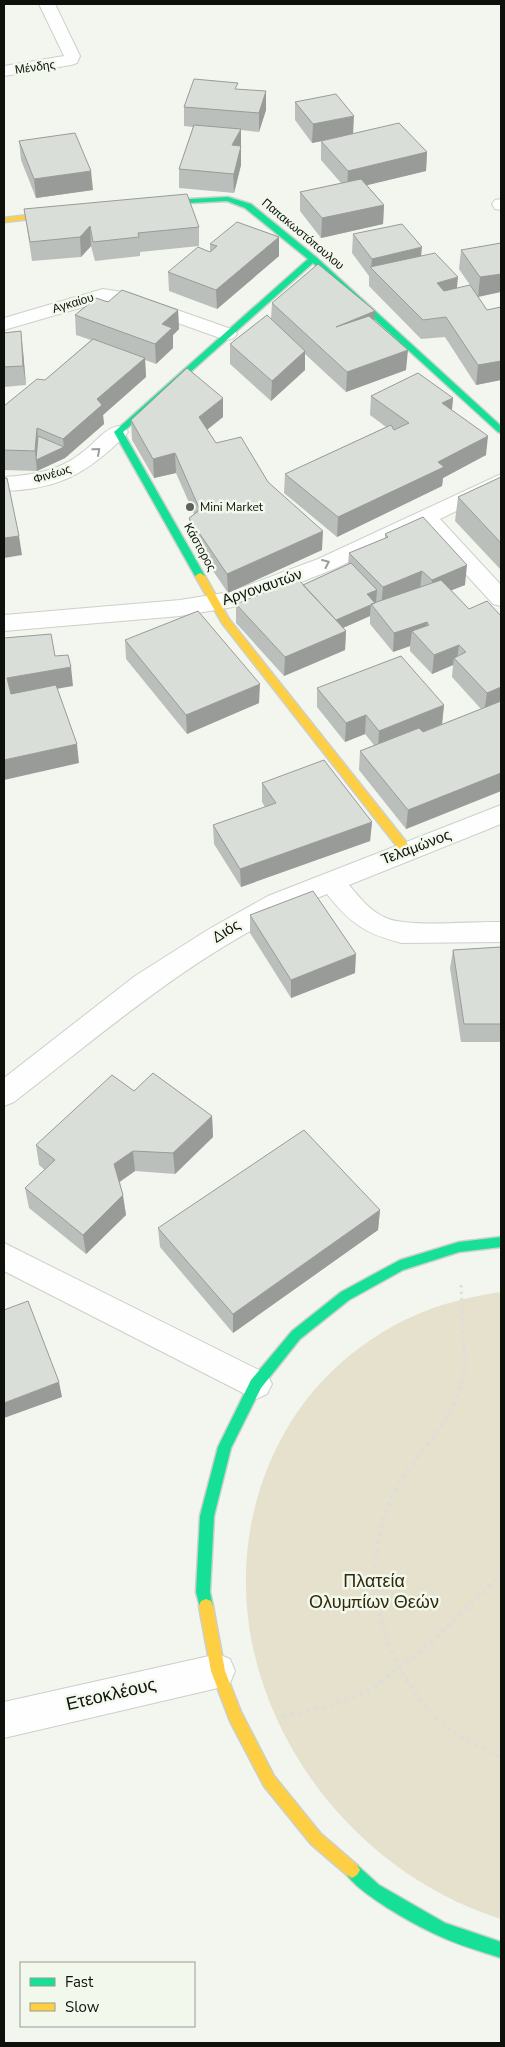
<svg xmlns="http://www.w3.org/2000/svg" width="505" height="2047" viewBox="0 0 505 2047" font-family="'Nunito Sans',sans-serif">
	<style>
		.green { fill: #e5e1cd }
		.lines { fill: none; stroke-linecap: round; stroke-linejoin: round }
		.street-casing { stroke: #ccd0ca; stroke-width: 2 }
		.fast-casing { stroke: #ccd0ca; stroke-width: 3 }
		.slow-casing { stroke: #ccd0ca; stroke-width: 3 }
		.path-far1 { stroke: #dddedb; stroke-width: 3; stroke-dasharray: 2.5 4; stroke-linecap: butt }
		.path { stroke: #dddedb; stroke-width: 4; stroke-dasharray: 3 5; stroke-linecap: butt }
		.street { fill: #fdfefd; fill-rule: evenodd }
		.fast { fill: #16e098; fill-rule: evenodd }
		.slow { fill: #ffcf43; fill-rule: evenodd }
		.wall { fill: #bbbfbb }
		.shaded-wall { fill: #999b98 }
		.building { fill: #daded9; stroke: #999b98 }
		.oneway { stroke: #9d9f9d }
		.poi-dot { fill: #5e605b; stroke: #f2f9ec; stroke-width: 2 }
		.labels { text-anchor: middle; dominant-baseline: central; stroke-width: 5; stroke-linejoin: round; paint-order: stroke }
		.far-street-label { font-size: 12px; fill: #0e100c; stroke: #f2f9ec }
		.far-poi-label { font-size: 12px; fill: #0e100c; stroke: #f2f9ec; text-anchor: start }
		.street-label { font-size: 15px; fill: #0e100c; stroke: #f2f9ec }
		.near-park-label { font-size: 18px; fill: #32290b; stroke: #f2f9ec }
		.near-street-label { font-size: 18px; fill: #0e100c; stroke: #f2f9ec }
	</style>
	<rect width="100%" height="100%" fill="#f2f6ef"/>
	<path class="green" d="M500 1292H501V1919C307 1858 182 1630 280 1441 311 1381 365 1334 428 1310 451 1301 476 1296 500 1292Z"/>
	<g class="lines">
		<g class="street-casing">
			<path id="street" d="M39 4H55L80 56 77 63 71 65 4 76V66L64 56Z
				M501 199V210L495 209 492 204 495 200Z
				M103 289 129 293 234 330 237 334 234 338 227 340 220 338 119 302 104 301 4 330V318Z
				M118 426 125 428 128 432 125 436C86 474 59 489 4 491V477C34 475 60 471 84 451 95 443 104 429 118 426Z
				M501 474V489L440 519 501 585V606L493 604 423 527 334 569 276 592 233 607 180 616 4 631V615L180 600 230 592 318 559Z
				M501 805V824L349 885C360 898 370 911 386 918 408 928 474 921 501 922V942L402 943C365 934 350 923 327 894 209 941 113 1025 14 1102L4 1106V1078L135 976 209 929 268 896Z
				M4 1243 267 1374 272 1384 267 1394 256 1399 245 1394 4 1271Z
				M218 1654 230 1659 235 1671 230 1683 218 1688 4 1738V1702Z"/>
		</g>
		<g class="fast-casing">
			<path id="fast" d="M228 197 251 204 316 257 501 426V433L498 432 313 263 123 432 205 576 200 579 195 576 114 432 308 259 245 208 227 201 152 205 148 203 152 201Z
				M501 1237V1247L459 1252 403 1270 349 1300 300 1339 261 1388 231 1448 214 1516 210 1592 213 1606 211 1611 206 1613 201 1611 196 1592 200 1516 218 1447 251 1380 292 1331 341 1292 400 1260 459 1242Z
				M352 1862 357 1865 379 1885 445 1923 501 1942V1958C480 1951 455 1944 435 1934 414 1924 353 1891 344 1870L347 1865Z"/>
		</g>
		<g class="slow-casing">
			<path id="slow" d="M62 211H65V215L4 222V218Z
				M200 573 205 576 229 619 411 848 412 851 411 854H403L222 623 195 576Z
				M206 1599 211 1601 213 1606 225 1671 241 1712 274 1776 321 1834 357 1865 360 1870 357 1875 352 1878 347 1875 311 1844 264 1786 230 1721 211 1671 199 1606 201 1601Z"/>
		</g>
		<path class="path-far1" d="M461 1285 464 1350"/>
		<path class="path" d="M464 1348C470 1389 442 1427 418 1457 412 1466 403 1474 398 1484 354 1565 377 1666 445 1725 461 1739 482 1748 501 1757
			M283 1716 325 1707 368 1691 427 1646 501 1575"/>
		<use href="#street" class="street"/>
		<use href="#fast" class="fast"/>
		<use href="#slow" class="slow"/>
	</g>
	<path class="wall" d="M266 91V110L259 132 241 130V165L234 193 179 188V169L193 127 184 126V107Z
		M295 102 353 134 427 152 426 171 367 185 384 205 383 224 321 238 300 211V192L341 183 321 160V141L312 143 295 120Z
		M19 141 93 190 36 198 21 160Z
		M24 209 199 227V246L140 252V256L95 261 91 246 81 257 32 261 27 228Z
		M353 234 421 256 457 288H472L459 269 461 250 501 243 478 297 487 310 501 307V380L476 385 445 337 421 339 369 286V276L352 253Z
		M210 244 279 256 217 309 169 291 168 272 210 252Z
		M108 302 178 310 179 329 173 335V348L156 364 145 360 146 377 103 415 104 424 65 458 37 471 4 470V406L45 380 91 340 76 335 75 315Z
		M272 303 374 320 406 370 346 392 305 354V370L271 401 230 364V344L271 319Z
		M4 333 23 351 26 385 4 387Z
		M371 396 453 398 452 410 486 455 443 478 442 486 337 537 284 493 285 474 386 427 370 415Z
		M223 417 207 430 216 443 268 482 322 550 228 593 190 537 189 518 194 514 176 473 154 478 132 440 131 420Z
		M501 477V570L455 521 458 497Z
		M385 534 465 585 451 590 469 609 487 601 501 791 406 829 359 770 360 751 374 745 365 734 345 742 317 707V688L444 705 442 724 481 709 452 677 453 665 432 674 410 651V646L393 652 370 624V616L343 628 346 631 345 650 284 676 236 623V604L303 585 348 564 349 553 385 538Z
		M125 640 259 703 187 734 126 659Z
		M262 783 372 822 370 841 241 887 214 844 213 825 265 807 262 802Z
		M250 915 355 973 291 998 250 933Z
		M501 947V1042H461L450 968 453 950Z
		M212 1116 213 1137 175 1174 135 1171 120 1182 126 1215 86 1254 29 1208 25 1188 45 1170 39 1165 36 1145Z
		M380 1210 378 1230 233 1333 160 1247 158 1228Z"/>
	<path class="shaded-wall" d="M266 91V110L259 132V113Z
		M354 116 353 135 312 143 313 124Z
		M241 129V165L234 193 232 145Z
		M427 152 426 171 347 190 348 171Z
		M91 171 93 190 36 198 34 179Z
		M384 205 383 224 321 238 322 218Z
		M90 226 91 246 81 257 80 237Z
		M279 237V256L217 309 216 290Z
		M422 247 420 267 371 268 372 259Z
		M501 274V292L478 297 480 277Z
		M458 277 456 297 435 303 437 283Z
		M178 310 179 329 173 335V348L156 364 155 344 162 324Z
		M375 311 374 331 336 327Z
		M21 331 23 351 26 385 23 366Z
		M408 350 406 370 346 392 347 372Z
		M305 351V370L271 401 272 381Z
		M145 358 146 377 103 415 104 424 65 458 63 439 97 399Z
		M501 361V380L476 385 478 365Z
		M223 398V417L199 436V417Z
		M453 398 451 418 442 403Z
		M37 428 39 447H64L65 458 37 471 35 451Z
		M488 436 486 455 443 478 442 486 337 537 338 517 438 462Z
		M175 453 176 473 154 478 153 459Z
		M323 531 322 550 228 593 227 574Z
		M19 536 22 555 4 558V538Z
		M467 565 465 585 430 599 432 580Z
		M422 571 420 590 381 607 383 587Z
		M377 590 376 602 366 606 367 594Z
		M371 605 370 616 329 634 330 622Z
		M427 622 425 641 412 631 410 646 393 652 394 633Z
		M346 631 345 650 284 676 285 657Z
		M459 645 457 660 454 658 453 665 432 674 434 655Z
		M71 667 73 686 10 697 7 678Z
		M260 684 259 703 187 734 186 715Z
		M501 687V705L484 712 487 693Z
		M444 705 442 724 378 750 379 731Z
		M366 715 365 734 345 742 346 723Z
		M77 744 79 763 4 780V760Z
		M501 773V791L406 829 408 810Z
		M372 822 370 841 241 887 240 869Z
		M356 954 355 973 291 998V980Z
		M212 1116 213 1137 175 1174 173 1153Z
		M133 1151 135 1171 116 1184 114 1164Z
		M123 1195 126 1215 86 1254 83 1235Z
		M380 1210 378 1230 233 1333V1314Z
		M59 1382 62 1397 4 1418V1403Z"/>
	<path class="building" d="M194 79 238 83 235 89 266 91 259 113 184 107Z
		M336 94 354 116 313 124 295 102Z
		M399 123 427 152 348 171 321 141Z
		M194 125 241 129 232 145 241 146 234 174 179 169Z
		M75 133 91 171 34 179 19 141Z
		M361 179 384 205 322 218 300 192Z
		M187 194 199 227 138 233 139 237 93 242 90 226 80 237 30 242 24 209Z
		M237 222 279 237 216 290 168 272 198 247 210 252 217 246 210 244Z
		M402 224 422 247 372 259 353 234Z
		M501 243V274L480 277 461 250Z
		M435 253 458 277 437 283 444 291 470 285 487 310 501 307V361L478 365 446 317 423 320 370 267Z
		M318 264 375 311 336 327 369 316 408 350 347 372 272 303Z
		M122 290 178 310 162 324 172 328 155 344 75 315 96 298 108 302Z
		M267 315 305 351 272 381 230 344Z
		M21 331 23 366 4 367V333Z
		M93 339 145 358 97 399 102 405 63 439 37 428 35 451 4 450V406L37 379 45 380Z
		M187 368 223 398 199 417 216 443 241 437 268 482 323 531 227 574 189 518 200 510 175 453 153 459 131 420Z
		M418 373 453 398 442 403 488 436 438 462 444 467 338 517 285 474 391 425 394 430 409 423 371 396Z
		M38 436 64 447 36 460Z
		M501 477V543L458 497Z
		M4 478H7L19 536 4 538Z
		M423 517 467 565 432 580 422 571 383 587 349 553 388 537 385 534Z
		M351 563 377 590 367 594 375 603 336 620 303 585Z
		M298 579 346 631 285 657 236 604Z
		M441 580 469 609 487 601 501 616V687L487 693 454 658 466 652 459 645 434 655 412 631 429 625 427 622 394 633 371 604Z
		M198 611 260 684 186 715 125 640Z
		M51 634 55 656 68 655 71 667 7 678 11 694 56 685 77 744 4 760V638Z
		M401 656 444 705 379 731 366 715 346 723 317 688Z
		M501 701V773L408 810 360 751 419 728 423 732Z
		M324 760 372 822 240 869 213 825 276 803 262 783Z
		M313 891 356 954 291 980 250 915Z
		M501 947V1024H464L453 950Z
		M153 1073 212 1116 173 1153 133 1151 114 1164 123 1195 83 1235 25 1188 55 1160 36 1145 112 1075 134 1091Z
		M304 1130 380 1210 233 1314 158 1228Z
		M28 1301 59 1382 4 1403V1310Z"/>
	<defs><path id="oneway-chevron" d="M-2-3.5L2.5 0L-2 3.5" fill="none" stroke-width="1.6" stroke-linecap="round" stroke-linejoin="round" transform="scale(1.25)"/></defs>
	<g class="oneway">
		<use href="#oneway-chevron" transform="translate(97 451) rotate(-41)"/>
		<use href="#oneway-chevron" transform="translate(326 563) rotate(-24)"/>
	</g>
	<circle class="poi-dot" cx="190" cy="507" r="5"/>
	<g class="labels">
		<g class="far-street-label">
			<text transform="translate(35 67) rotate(-8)">Μένδης</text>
			<text transform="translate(303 234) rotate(40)">Παπακωστόπουλου</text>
			<text transform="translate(73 303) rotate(-17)">Αγκαίου</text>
			<text transform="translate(52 474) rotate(-17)">Φινέως</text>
			<text transform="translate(200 547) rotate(61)">Κάστορος</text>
		</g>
		<g class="far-poi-label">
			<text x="200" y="507">Mini Market</text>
		</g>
		<g class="street-label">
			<text transform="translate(262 587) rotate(-19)">Αργοναυτών</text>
			<text transform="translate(416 847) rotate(-21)">Τελαμώνος</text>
			<text transform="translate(226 931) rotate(-32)">Διός</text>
		</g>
		<g class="near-park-label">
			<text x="374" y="1581">Πλατεία<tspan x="374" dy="21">Ολυμπίων Θεών</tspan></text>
		</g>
		<g class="near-street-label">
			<text transform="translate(111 1694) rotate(-13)">Ετεοκλέους</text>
		</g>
	</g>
	<rect width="505" height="2047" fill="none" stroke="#0e100c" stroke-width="10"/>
	<rect x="20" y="1962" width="175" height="65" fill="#f2f9ec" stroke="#979c92"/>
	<rect x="30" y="1978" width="25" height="8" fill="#16e098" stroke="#979c92"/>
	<text x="65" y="1987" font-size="15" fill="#0e100c">Fast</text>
	<rect x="30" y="2003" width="25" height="8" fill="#ffcf43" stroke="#979c92"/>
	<text x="65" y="2012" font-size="15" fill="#0e100c">Slow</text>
</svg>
